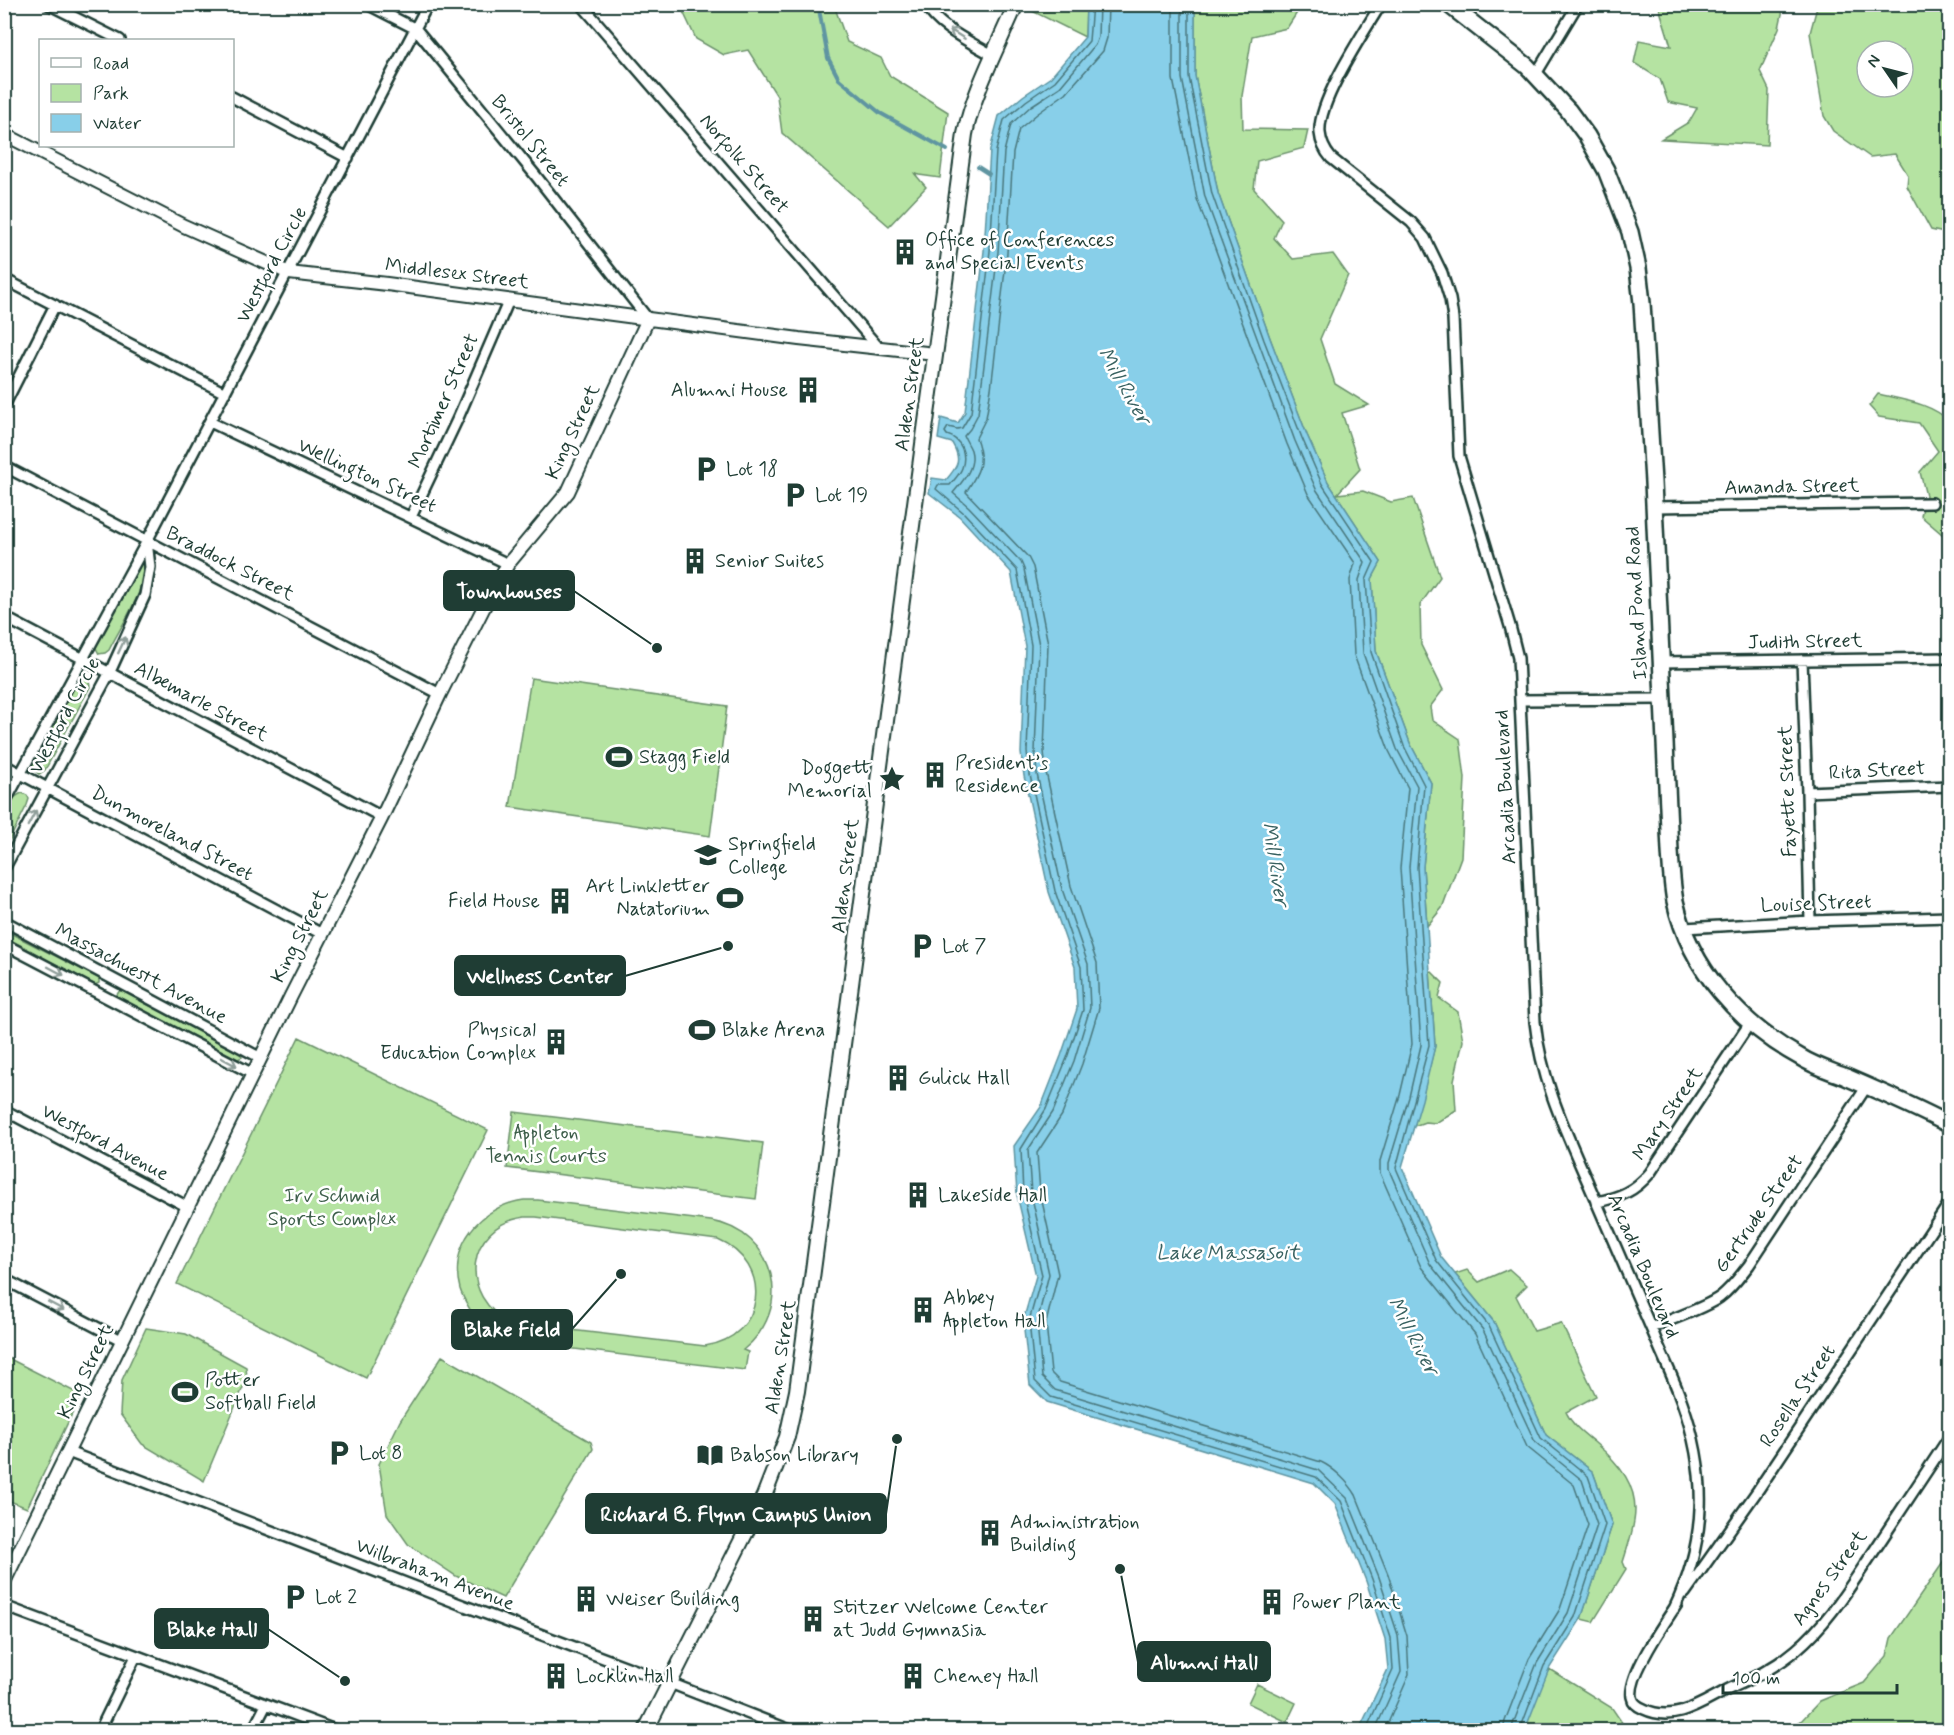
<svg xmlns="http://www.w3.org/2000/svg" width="1954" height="1735" viewBox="0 0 1954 1735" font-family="Mynerve,sans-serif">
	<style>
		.green { fill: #b5e3a2; stroke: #6a906b; stroke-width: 1.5; fill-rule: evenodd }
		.water { fill: #88cfe9; stroke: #5e95a1; stroke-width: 1.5 }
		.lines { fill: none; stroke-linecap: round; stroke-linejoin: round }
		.shore { stroke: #49777c; stroke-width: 1.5 }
		.stream { stroke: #5e95a1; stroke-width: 4 }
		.minor-casing { stroke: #1f3d34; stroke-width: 14 }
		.tertiary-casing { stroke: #1f3d34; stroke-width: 16 }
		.secondary-casing { stroke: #1f3d34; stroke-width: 18 }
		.primary-casing { stroke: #1f3d34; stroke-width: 20 }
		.minor { stroke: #fff; stroke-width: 9 }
		.tertiary { stroke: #fff; stroke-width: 12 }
		.secondary { stroke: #fff; stroke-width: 14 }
		.primary { stroke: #fff; stroke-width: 15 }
		.oneway { stroke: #8f9e9a }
		.labels { text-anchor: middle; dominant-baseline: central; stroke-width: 5; stroke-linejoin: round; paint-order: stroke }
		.street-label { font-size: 20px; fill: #1f3d34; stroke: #fff }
		.poi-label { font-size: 20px; fill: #1f3d34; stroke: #fff; text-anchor: start }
		.park-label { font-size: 20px; fill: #3d5e4a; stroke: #fff }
		.water-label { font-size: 21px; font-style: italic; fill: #396261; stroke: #fff }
		.leader { fill: none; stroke: #1f3d34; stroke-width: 2 }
		.callout-dot { fill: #1f3d34; stroke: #fff; stroke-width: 2 }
		.callout { fill: #1f3d34; stroke: #1f3d34; stroke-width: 2 }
		.callout-label { font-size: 21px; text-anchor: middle; font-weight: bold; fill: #fff }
	</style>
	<rect width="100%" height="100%" fill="#fff"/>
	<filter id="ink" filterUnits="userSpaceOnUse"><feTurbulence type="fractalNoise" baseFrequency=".0167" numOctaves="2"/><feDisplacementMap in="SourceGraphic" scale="12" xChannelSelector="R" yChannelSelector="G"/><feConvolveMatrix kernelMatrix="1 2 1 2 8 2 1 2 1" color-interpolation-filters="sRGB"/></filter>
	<g filter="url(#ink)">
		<path class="green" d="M1268 4 1275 8 1277 5H1302L1287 28 1252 36 1242 96 1243 129 1308 130 1304 148 1257 161 1254 189 1282 220 1274 238 1293 259 1333 254 1348 275 1320 339 1335 384 1369 405 1342 413 1360 469 1337 494 1363 491 1391 502 1413 498 1440 577 1420 605 1421 645 1443 690 1430 707 1432 720 1460 739 1465 778 1461 857 1442 908 1427 926 1423 867 1431 783 1410 743 1376 651 1372 579 1381 562 1328 482 1307 435 1270 338 1218 193 1195 76V5Z
			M680 5H834L847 42 881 58 890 76 948 112 940 178 919 175 914 173 926 187 889 226 782 133 777 96 748 50 724 55 696 39Z
			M1032 5H1086L1085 37 1030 10Z
			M1662 5H1784L1779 28 1760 71 1769 90 1767 145 1661 139 1689 122 1697 108 1668 102 1660 79 1634 63 1639 40 1671 46 1659 7Z
			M1816 5H1949V234L1931 230 1907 186 1908 175 1895 154 1870 157 1833 131 1824 116 1810 33 1817 7ZM1867 51H1903V87H1867Z
			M1878 394C1903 400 1931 403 1949 421V540L1921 516 1926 496 1920 472 1938 451 1919 423 1879 417 1869 406Z
			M143 556 146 558C148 587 122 624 109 650L105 653 99 654 94 644Z
			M81 677 85 678 89 681 90 687 45 770 39 774 31 768 33 762 76 680Z
			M531 678 727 706 710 836 510 807Z
			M22 793 27 795 29 799 27 805 5 849C4 830 1 801 22 793Z
			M4 930 99 978V983L95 985 5 937Z
			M1430 970 1443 983 1439 998 1458 1012 1463 1041 1454 1080 1456 1110 1436 1123 1425 1122 1414 1126 1435 1046Z
			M120 990 241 1054 242 1057 238 1059 116 996Z
			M299 1037 488 1130 366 1378 177 1284Z
			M514 1112 763 1143 756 1199 507 1168Z
			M524 1200H538L711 1221C776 1232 795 1309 743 1350L748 1352 745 1370 468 1336 471 1318H475C470 1309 463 1299 460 1289 448 1244 481 1206 524 1200ZM525 1217H536L718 1240C774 1264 766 1337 705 1346L512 1323C457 1298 465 1225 525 1217Z
			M1509 1269 1527 1285 1516 1296 1534 1331 1561 1323 1596 1396 1566 1412C1572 1425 1583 1433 1594 1442 1619 1463 1640 1487 1634 1521 1632 1535 1627 1549 1623 1562L1626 1569 1593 1622 1581 1619 1612 1525 1593 1472 1546 1435 1494 1322 1455 1274 1467 1270 1479 1282Z
			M146 1328 186 1334 246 1367 247 1378 204 1481 142 1444 120 1414 122 1380Z
			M4 1356 81 1395 27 1508 5 1499Z
			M442 1356 591 1442 593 1449 503 1598 456 1576 408 1544 387 1514 379 1464 400 1421Z
			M1949 1554 1950 1719 1941 1724 1942 1730H1789V1727L1801 1721 1820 1701 1864 1683 1887 1656 1891 1638Z
			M1549 1669 1612 1708 1627 1730H1519Z
			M1257 1684 1296 1703 1287 1722 1248 1703Z"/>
		<path class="water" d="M1086 5H1195V76L1218 193 1270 338 1307 435 1328 482 1381 562 1372 579 1376 651 1410 743 1431 783 1423 867 1435 1046 1422 1100 1402 1167 1441 1257 1494 1322 1546 1435 1593 1472 1612 1525 1581 1619 1549 1669 1525 1730H1359L1388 1669 1385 1639 1366 1581 1335 1504 1314 1483 1047 1402 1030 1385 1023 1321 1036 1276 1017 1195 1014 1146 1041 1107 1061 1056 1077 1009 1075 967 1049 892 1024 776 1021 753 1025 646 1011 572 960 517 929 493 932 478 946 480C958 466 962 460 952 443L938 439 941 418 958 423 965 412 984 251 990 150 999 116 1023 96 1051 77 1085 37Z"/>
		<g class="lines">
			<path class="shore" d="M1092 4 1089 41 1055 81 1026 101 1004 120 996 151 990 251 971 413 962 428 957 429 948 427 945 432 947 435C961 439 967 454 962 468 960 474 954 480 950 485H938L936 489 964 513 1017 570 1031 645 1027 752 1030 775 1055 891 1081 967 1083 1010 1067 1058 1046 1109 1021 1149 1023 1194 1042 1275 1029 1321 1035 1381 1051 1397 1316 1477 1341 1501 1372 1579 1391 1638 1393 1670 1366 1730
				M1099 4 1098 37 1095 45 1060 87 1031 106 1011 124 1004 152 998 252 978 414 970 429 964 436C966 441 969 445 971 450 976 467 963 481 953 493L969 507 1021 562 1024 569 1039 645 1035 752 1037 774 1062 889 1088 964 1090 1008 1074 1061 1053 1112 1028 1150 1031 1193 1049 1274 1037 1322 1042 1377 1055 1390 1318 1470 1347 1498 1379 1577 1398 1635 1401 1672 1375 1730
				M1108 4 1107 38 1103 51 1066 93 1037 114 1019 129 1013 153 1007 253 991 389 986 418 976 438C985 462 979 472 966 492L1028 557 1033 567 1048 644 1044 751 1046 772 1071 886 1097 963 1099 1008 1082 1064 1062 1115 1037 1153 1040 1192 1058 1274 1046 1323 1051 1373 1060 1382 1321 1462C1334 1468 1349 1483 1356 1495L1388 1574 1407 1636 1409 1675 1385 1730
				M1173 4V79L1197 199 1287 444 1308 494 1355 563 1350 580 1354 655 1389 751 1408 788 1400 868 1412 1044 1400 1095 1380 1161V1173L1421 1267 1475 1334 1527 1447 1574 1485 1588 1525 1560 1609 1529 1659 1505 1721 1503 1730
				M1182 4V78L1205 197 1295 441 1316 489 1365 562 1359 580 1363 653 1397 749 1417 786 1409 867 1421 1045 1409 1097 1389 1163V1170L1430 1264 1483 1330 1535 1442 1582 1480 1597 1525 1568 1613 1537 1663 1513 1724 1512 1730
				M1189 4V77L1212 194 1264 340 1302 438 1322 484 1374 562 1366 580 1371 652 1404 746 1424 785 1417 867 1429 1045 1396 1168 1436 1260 1489 1326 1541 1438 1588 1476 1605 1525 1575 1617 1544 1666 1520 1730"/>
			<path class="stream" d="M818 4 828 58 839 79 880 113 947 150
				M978 167 989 174"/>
			<g class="minor-casing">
				<path id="minor" d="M48 4 120 40
					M367 4 416 29 536 176 648 319
					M581 4 879 348
					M925 4C939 29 971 42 994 56
					M1381 4C1364 32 1317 102 1320 133 1321 143 1325 151 1331 158L1411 222 1425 238 1442 273 1450 299 1453 318 1459 456 1510 626 1518 658 1535 1022C1541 1080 1566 1132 1589 1185 1611 1235 1632 1285 1654 1335 1663 1357 1674 1379 1682 1402 1708 1474 1707 1540 1674 1609
					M1536 74 1578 4
					M232 97 348 158
					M4 279 225 393
					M4 406 55 305
					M210 422 508 564
					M4 466 440 694
					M1654 507 1932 503
					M411 517 458 418 509 300
					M4 617 382 817
					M1802 660 1807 792 1810 921
					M1660 662 1950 658
					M1521 700 1662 699
					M4 765 322 934
					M1807 792 1950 786
					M4 804 147 541 428 4
					M4 869 109 674 145 595 150 567 147 541
					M4 921 261 1058
					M1684 928 1810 921 1950 917
					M4 944 253 1074
					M4 1110 188 1207
					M1596 1202C1619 1198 1635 1191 1650 1173L1750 1023
					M4 1279 123 1341
					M1651 1328C1671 1319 1703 1309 1720 1297 1732 1288 1740 1276 1749 1265L1867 1086
					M68 1452 457 1603 670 1683 790 1730
					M1685 1593 1758 1490 1950 1202
					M1677 1604C1665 1622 1628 1675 1632 1697 1633 1703 1639 1707 1644 1709 1675 1724 1703 1702 1729 1689 1753 1678 1775 1668 1796 1650 1828 1623 1849 1588 1872 1554 1898 1515 1924 1475 1950 1436
					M4 1606 335 1730
					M100 1730 136 1656
					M253 1730 266 1705"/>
			</g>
			<g class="tertiary-casing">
				<path id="tertiary" d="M4 134 184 226 289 273 387 284 799 339 935 354
					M4 1582 291 996 382 817 440 694 491 593 508 564 568 492 648 319"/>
			</g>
			<g class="secondary-casing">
				<path id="secondary" d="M646 1730 764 1496 787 1437 797 1391 906 570 965 134C973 93 999 44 1016 4"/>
			</g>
			<g class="primary-casing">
				<path id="primary" d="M1448 4 1527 66 1568 110 1587 136 1606 170 1630 232 1638 268 1642 303 1653 482 1670 851C1671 868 1672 885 1675 901 1690 969 1740 1024 1800 1057 1814 1066 1831 1071 1846 1077 1881 1092 1916 1107 1950 1125"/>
			</g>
			<use href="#minor" class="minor"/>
			<use href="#tertiary" class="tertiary"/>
			<use href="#secondary" class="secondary"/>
			<use href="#primary" class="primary"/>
		</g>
		<defs><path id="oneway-shaft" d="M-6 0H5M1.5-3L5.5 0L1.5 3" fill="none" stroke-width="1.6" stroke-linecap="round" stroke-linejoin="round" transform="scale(1.5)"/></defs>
		<g class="oneway">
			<use href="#oneway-shaft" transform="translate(957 34) rotate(-148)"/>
			<use href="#oneway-shaft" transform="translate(122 645) rotate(-65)"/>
			<use href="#oneway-shaft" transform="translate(32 818) rotate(-62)"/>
			<use href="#oneway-shaft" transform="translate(56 971) rotate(28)"/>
			<use href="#oneway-shaft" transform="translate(229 1062) rotate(28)"/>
			<use href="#oneway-shaft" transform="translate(56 1306) rotate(28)"/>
		</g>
	</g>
	<defs>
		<g id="building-bare" transform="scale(2.07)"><path d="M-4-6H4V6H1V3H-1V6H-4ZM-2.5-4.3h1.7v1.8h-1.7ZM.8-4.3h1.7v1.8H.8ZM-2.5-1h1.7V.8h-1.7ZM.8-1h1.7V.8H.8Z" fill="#1f3d34" stroke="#fff" stroke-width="2.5" paint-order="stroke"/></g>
		<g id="parking-bare" transform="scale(2.07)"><path d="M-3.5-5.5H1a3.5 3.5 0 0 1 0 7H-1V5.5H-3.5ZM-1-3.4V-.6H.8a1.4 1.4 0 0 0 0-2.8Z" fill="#1f3d34" stroke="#fff" stroke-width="2.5" paint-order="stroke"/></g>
		<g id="stadium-bare" transform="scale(2.07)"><path d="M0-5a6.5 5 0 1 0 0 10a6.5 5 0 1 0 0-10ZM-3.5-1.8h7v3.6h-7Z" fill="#1f3d34" stroke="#fff" stroke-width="2.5" paint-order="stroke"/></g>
		<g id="sight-bare" transform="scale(2.07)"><path d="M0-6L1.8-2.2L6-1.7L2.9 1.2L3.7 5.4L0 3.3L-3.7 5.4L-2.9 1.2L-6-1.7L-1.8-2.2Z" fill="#1f3d34" stroke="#fff" stroke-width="2.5" paint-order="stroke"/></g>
		<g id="university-bare" transform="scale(2.07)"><path d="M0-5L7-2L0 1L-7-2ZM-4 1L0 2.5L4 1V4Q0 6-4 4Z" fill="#1f3d34" stroke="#fff" stroke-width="2.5" paint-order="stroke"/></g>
		<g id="library-bare" transform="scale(2.07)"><path d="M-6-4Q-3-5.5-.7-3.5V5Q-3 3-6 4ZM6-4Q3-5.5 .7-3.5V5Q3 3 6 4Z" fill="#1f3d34" stroke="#fff" stroke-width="2.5" paint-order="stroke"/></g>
	</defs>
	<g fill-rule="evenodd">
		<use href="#building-bare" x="905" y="252"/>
		<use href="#building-bare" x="808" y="390"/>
		<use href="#parking-bare" x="706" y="469"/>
		<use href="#parking-bare" x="795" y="495"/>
		<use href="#building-bare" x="695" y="561"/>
		<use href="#stadium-bare" x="619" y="757"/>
		<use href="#building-bare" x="935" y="775"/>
		<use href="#sight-bare" x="892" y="779"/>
		<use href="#university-bare" x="708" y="855"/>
		<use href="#stadium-bare" x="730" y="898"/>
		<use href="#building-bare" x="560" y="901"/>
		<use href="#parking-bare" x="922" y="946"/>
		<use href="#stadium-bare" x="702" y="1030"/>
		<use href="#building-bare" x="556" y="1042"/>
		<use href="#building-bare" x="898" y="1078"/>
		<use href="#building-bare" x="918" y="1195"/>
		<use href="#building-bare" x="923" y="1310"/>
		<use href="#stadium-bare" x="185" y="1392"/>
		<use href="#parking-bare" x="339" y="1453"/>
		<use href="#library-bare" x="710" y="1455"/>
		<use href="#building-bare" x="990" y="1533"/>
		<use href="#parking-bare" x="295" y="1597"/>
		<use href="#building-bare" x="586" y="1599"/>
		<use href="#building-bare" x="1272" y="1602"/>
		<use href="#building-bare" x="813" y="1619"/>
		<use href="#building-bare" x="556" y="1676"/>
		<use href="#building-bare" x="913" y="1676"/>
	</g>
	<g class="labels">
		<g class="street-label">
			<text transform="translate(530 141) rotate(51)">Bristol Street</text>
			<text transform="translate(744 164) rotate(49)">Norfolk Street</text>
			<text transform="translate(272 265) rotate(-62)">Westford Circle</text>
			<text transform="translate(457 274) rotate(7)">Middlesex Street</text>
			<text transform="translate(910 394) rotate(-82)">Alden Street</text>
			<text transform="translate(444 401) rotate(-66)">Mortimer Street</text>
			<text transform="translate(573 432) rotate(-65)">King Street</text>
			<text transform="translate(367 476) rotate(25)">Wellington Street</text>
			<text transform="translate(1792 487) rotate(-1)">Amanda Street</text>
			<text transform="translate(230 564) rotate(27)">Braddock Street</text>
			<text transform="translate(1637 603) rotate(-93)">Island Pond Road</text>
			<text transform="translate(1805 642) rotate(-1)">Judith Street</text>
			<text transform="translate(201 702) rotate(28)">Albemarle Street</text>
			<text transform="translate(65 716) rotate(-62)">Westford Circle</text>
			<text transform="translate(1877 771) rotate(-3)">Rita Street</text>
			<text transform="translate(1506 787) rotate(-93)">Arcadia Boulevard</text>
			<text transform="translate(1788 791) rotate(-92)">Fayette Street</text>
			<text transform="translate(172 834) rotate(28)">Dunmoreland Street</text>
			<text transform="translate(846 876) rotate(-83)">Alden Street</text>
			<text transform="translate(1816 904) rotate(-2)">Louise Street</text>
			<text transform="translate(300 936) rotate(-63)">King Street</text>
			<text transform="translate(141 974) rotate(28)">Massachuestt Avenue</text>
			<text transform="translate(1668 1114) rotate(-56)">Mary Street</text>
			<text transform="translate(105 1143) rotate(28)">Westford Avenue</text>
			<text transform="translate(1759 1214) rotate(-55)">Gertrude Street</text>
			<text transform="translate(1643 1266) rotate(67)">Arcadia Boulevard</text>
			<text transform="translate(781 1357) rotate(-81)">Alden Street</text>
			<text transform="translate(86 1372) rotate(-64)">King Street</text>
			<text transform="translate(1798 1396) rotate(-56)">Rosella Street</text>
			<text transform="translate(435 1575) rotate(21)">Wilbraham Avenue</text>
			<text transform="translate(1830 1578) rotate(-54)">Agnes Street</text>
		</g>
		<g class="poi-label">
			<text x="925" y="240">Office of Conferences<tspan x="925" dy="23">and Special Events</tspan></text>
			<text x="788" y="390" text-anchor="end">Alumni House</text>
			<text x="726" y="469">Lot 18</text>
			<text x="815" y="495">Lot 19</text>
			<text x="715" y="561">Senior Suites</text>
			<text x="639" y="757">Stagg Field</text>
			<text x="955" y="763">President’s<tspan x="955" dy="23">Residence</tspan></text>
			<text x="872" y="768" text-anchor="end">Doggett<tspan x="872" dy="23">Memorial</tspan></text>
			<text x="728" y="844">Springfield<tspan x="728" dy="23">College</tspan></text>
			<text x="710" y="886" text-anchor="end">Art Linkletter<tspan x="710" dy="23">Natatorium</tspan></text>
			<text x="540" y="901" text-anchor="end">Field House</text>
			<text x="942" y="946">Lot 7</text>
			<text x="536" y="1030" text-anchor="end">Physical<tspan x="536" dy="23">Education Complex</tspan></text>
			<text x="722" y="1030">Blake Arena</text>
			<text x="918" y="1078">Gulick Hall</text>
			<text x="938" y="1195">Lakeside Hall</text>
			<text x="943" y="1298">Abbey<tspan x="943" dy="23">Appleton Hall</tspan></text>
			<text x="205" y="1380">Potter<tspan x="205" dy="23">Softball Field</tspan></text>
			<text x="359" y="1453">Lot 8</text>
			<text x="730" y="1455">Babson Library</text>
			<text x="1010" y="1522">Administration<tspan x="1010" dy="23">Building</tspan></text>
			<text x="315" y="1597">Lot 2</text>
			<text x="606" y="1599">Weiser Building</text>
			<text x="1292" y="1602">Power Plant</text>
			<text x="833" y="1607">Stitzer Welcome Center<tspan x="833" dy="23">at Judd Gymnasia</tspan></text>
			<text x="576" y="1676">Locklin Hall</text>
			<text x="933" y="1676">Cheney Hall</text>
		</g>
		<g class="park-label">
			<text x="546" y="1133">Appleton<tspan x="546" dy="23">Tennis Courts</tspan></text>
			<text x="332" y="1196">Irv Schmid<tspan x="332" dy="23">Sports Complex</tspan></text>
		</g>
		<g class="water-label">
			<text transform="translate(1124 386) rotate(60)">Mill River</text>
			<text transform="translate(1275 864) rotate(81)">Mill River</text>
			<text x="1228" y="1253">Lake Massasoit</text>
			<text transform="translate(1413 1336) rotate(62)">Mill River</text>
		</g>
	</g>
	<path class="leader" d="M657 648L574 591M728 946L625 976M621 1274L572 1329M897 1439L886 1514M345 1681L268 1629M1120 1569L1138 1662"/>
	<g class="callout-dot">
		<circle cx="657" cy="648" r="6"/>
		<circle cx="728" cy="946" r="6"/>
		<circle cx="621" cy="1274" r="6"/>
		<circle cx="897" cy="1439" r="6"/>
		<circle cx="345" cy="1681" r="6"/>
		<circle cx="1120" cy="1569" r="6"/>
	</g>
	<g class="callout">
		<rect x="444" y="571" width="130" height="39" rx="6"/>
		<rect x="455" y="956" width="170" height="39" rx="6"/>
		<rect x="452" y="1310" width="120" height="39" rx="6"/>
		<rect x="586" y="1494" width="300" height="39" rx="6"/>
		<rect x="155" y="1609" width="113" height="39" rx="6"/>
		<rect x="1138" y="1642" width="132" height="39" rx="6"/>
	</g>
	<g class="callout-label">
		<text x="509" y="598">Townhouses</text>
		<text x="540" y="983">Wellness Center</text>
		<text x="512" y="1336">Blake Field</text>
		<text x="736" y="1521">Richard B. Flynn Campus Union</text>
		<text x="212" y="1636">Blake Hall</text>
		<text x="1204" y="1669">Alumni Hall</text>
	</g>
	<rect width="1954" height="1735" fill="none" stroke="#fff" stroke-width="24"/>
	<rect x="12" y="12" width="1930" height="1711" fill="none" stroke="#1f3d34" stroke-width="2" filter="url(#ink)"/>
	<rect x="39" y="39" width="195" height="108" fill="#ffffff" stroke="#a5b1ae" stroke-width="1.5"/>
	<rect x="51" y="58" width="30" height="9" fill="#ffffff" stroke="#a5b1ae" stroke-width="1.5"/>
	<text x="93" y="69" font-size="18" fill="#1f3d34">Road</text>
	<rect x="51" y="84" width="30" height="18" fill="#b5e3a2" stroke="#a5b1ae" stroke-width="1.5"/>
	<text x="93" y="99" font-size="18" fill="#1f3d34">Park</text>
	<rect x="51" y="114" width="30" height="18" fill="#88cfe9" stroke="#a5b1ae" stroke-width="1.5"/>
	<text x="93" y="129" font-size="18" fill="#1f3d34">Water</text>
	<g transform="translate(1885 69) rotate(305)"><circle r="28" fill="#ffffff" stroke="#a5b1ae" stroke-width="1.5"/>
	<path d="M0-4.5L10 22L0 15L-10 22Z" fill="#1f3d34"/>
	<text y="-9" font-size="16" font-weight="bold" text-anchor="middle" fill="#1f3d34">N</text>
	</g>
	<path d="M1723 1684v9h174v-9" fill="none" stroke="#1f3d34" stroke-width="3"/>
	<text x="1732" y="1684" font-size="18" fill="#1f3d34" stroke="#ffffff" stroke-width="4.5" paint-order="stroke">100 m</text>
</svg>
